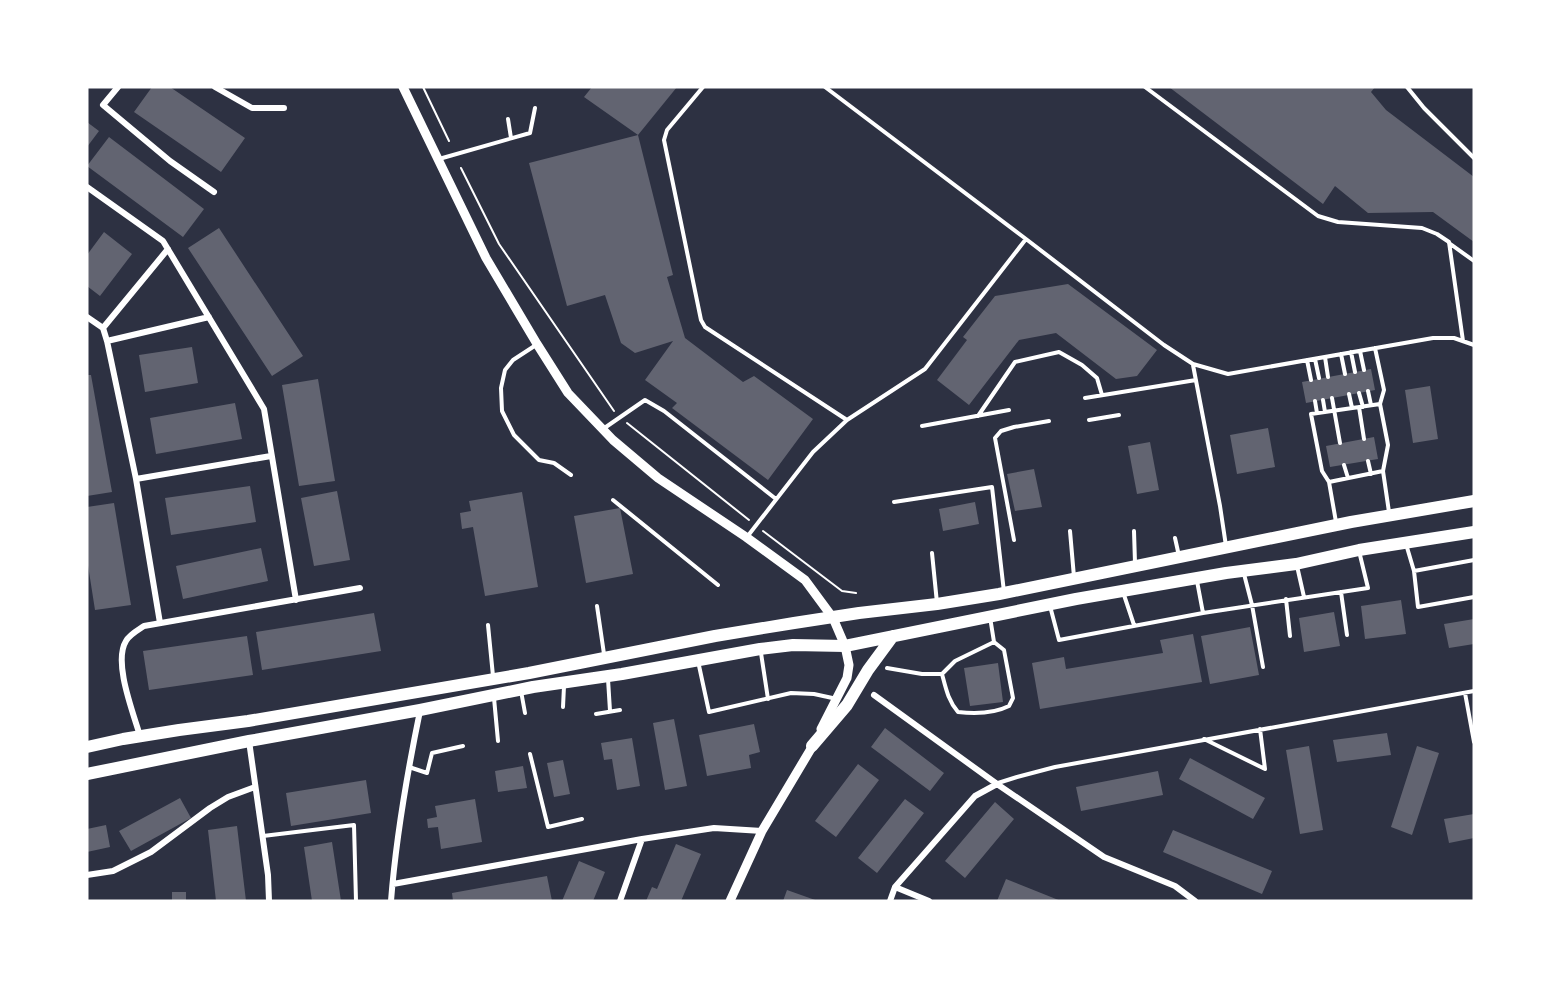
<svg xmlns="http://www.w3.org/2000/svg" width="1561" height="988" viewBox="0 0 1561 988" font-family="'PT Serif',serif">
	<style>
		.building { fill: #626471 }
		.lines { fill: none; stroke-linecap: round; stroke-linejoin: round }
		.path { stroke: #fff; stroke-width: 2 }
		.service { stroke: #fff; stroke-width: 4 }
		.minor { stroke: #fff; stroke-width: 6 }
		.tertiary { stroke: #fff; stroke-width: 9 }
		.primary { stroke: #fff; stroke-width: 12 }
	</style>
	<rect width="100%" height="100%" fill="#2d3142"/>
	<path class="building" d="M152 87H170L245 138 221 172 134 112Z
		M592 87H677L638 135 673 275 667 277 685 338 743 382 754 376 813 419 768 480 672 408 677 403 645 380 673 341 635 353 621 343 605 295 567 306 529 163 638 135 584 97Z
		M1169 87H1375L1371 92 1386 110 1474 177V242L1433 212 1368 213 1335 186 1323 204Z
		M87 122 99 131 87 147Z
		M109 137 204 209 183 237 87 166Z
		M219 228 303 356 272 376 188 248Z
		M104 232 132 254 100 296 87 286V255Z
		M1068 284 1157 350 1137 376 1116 379 1056 333 1019 340 969 405 937 380 967 340 963 337 995 296Z
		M192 347 198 383 145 392 139 355Z
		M1371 369 1375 390 1306 403 1302 382Z
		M87 375H91L112 492 87 496Z
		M318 379 335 481 299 486 282 385Z
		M1430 386 1438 439 1413 443 1405 390Z
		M235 403 242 439 156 454 150 418Z
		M1268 428 1275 467 1237 474 1230 435Z
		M1374 437 1378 459 1330 467 1326 446Z
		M1150 442 1159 490 1137 494 1128 446Z
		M1034 469 1042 507 1015 511 1007 474Z
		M250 486 256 522 171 535 165 498Z
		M337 491 350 560 314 566 301 498Z
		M522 492 538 587 485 596 473 527 462 529 460 513 471 511 469 501Z
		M975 502 979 524 943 531 939 509Z
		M114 503 131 605 95 610 87 559V507Z
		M620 508 633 574 586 583 574 516Z
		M261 548 268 581 183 599 176 566Z
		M1401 600 1406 634 1365 639 1361 606Z
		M1334 612 1340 646 1304 652 1299 618Z
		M374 613 381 651 262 670 256 632Z
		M1474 619V644L1449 648 1444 624Z
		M1250 627 1259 675 1210 684 1201 636Z
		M1193 634 1202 682 1040 709 1032 663 1064 657 1066 669 1163 653 1160 640Z
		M247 636 253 675 149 690 143 651Z
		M998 663 1003 702 970 706 964 668Z
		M674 719 687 786 665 790 653 723Z
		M754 724 760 752 749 755 751 768 707 776 699 735Z
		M885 728 944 773 930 791 871 747Z
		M1387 733 1391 755 1337 762 1333 740Z
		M632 738 640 786 617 790 612 759 604 760 601 743Z
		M1309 746 1323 830 1300 834 1286 750Z
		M1417 746 1439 753 1412 835 1391 827Z
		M1190 758 1265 798 1253 819 1179 779Z
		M563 760 570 794 554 797 547 763Z
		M858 764 879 780 836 837 815 821Z
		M523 766 527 788 498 792 495 771Z
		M1158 771 1163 795 1081 811 1076 787Z
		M366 780 371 813 291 826 286 793Z
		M180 798 191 818 131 851 119 831Z
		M475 799 482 842 441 849 438 827 428 828 427 819 437 817 435 806Z
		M905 799 924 813 877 873 858 858Z
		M995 802 1014 819 965 878 945 861Z
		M1474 814V838L1449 843 1444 819Z
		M106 825 110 847 87 852V829Z
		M237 826 246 901H216L208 830Z
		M1173 830 1272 871 1262 894 1163 852Z
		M332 842 341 901H312L304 847Z
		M676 844 701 854 681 901H646L652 887 657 889Z
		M579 861 605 872 593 901H562Z
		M547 876 552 901H453L452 893Z
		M1006 879 1061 901H997Z
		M787 890 818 901H783Z
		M172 892H186V901H172Z"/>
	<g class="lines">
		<path class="path" d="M423 87 449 141
			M461 168 499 244 614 411
			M627 423 749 520
			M763 531 842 591 856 593"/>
		<path class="service" d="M703 87 667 130 664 140 701 320 705 327 847 420
			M1145 87 1318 216 1338 222 1422 228 1437 234 1449 242 1463 341
			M1407 87 1424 108 1474 158
			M508 119 511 138
			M439 159 530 133 535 108
			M1026 239 1164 345 1193 364 1228 374 1433 338H1454L1474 345
			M1449 243 1474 261
			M536 345 513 360 505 370 501 388 502 411 514 435 539 460 554 463 571 475
			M1375 348 1384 390 1380 404
			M1360 351 1364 370
			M1351 352 1355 372
			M1341 354 1345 374
			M1325 357 1328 377
			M1315 359 1319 378
			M1307 360 1311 380
			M1193 365 1220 506 1226 546
			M1368 391 1371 405
			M1359 393 1363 407
			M1349 394 1352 408
			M1085 398 1196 380
			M1332 398 1340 443
			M1323 400 1325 412
			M1315 401 1317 413
			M1359 407 1364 439
			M978 416 1015 362 1059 352 1082 365 1097 378 1102 395
			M1089 420 1119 415
			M922 426 1009 410
			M603 429 645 400 664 411 776 499
			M1368 461 1371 474
			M1344 465 1348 478
			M1329 482 1322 471 1311 414 1380 404 1388 445 1383 471
			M613 500 718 585
			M894 502 992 487 1004 592
			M1336 522 1329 482 1383 471 1389 512
			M1070 531 1074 577
			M1134 531 1135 563
			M747 537 813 452 847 420 925 369 1026 239 825 87
			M1175 538 1179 556
			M1014 540 995 438 1001 431 1014 427 1049 421
			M1406 544 1414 571 1418 607 1474 597
			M932 553 937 603
			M1297 566 1304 597
			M1414 571 1474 560
			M1244 574 1252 605 1263 667
			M1197 581 1203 613
			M1123 592 1134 625
			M1341 592 1347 635
			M1286 599 1290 636
			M597 606 604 654
			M1050 606 1059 640 1203 613 1368 588 1359 551
			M990 617 994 642 1004 650 1013 698 1009 706C993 714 976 714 958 712 948 700 946 689 942 674L955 661 994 642
			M488 625 493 676
			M761 653 768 699
			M698 661 709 712 791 693 814 694 837 699
			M887 668 922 674H942
			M608 679 610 711
			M521 691 525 713
			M1465 693 1474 742
			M494 698 498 741
			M563 707 564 686
			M596 714 620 710
			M1204 739 1265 769 1260 729
			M530 754 548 827 582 819
			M409 767 427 773 432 753 463 746
			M998 783 1017 777 1055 767 1474 691
			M263 836 354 825 356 901"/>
		<path class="minor" d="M118 87 103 105 170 161 214 192
			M215 87 252 108H284
			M87 187 163 241 264 409 296 600
			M87 317 103 328 107 341 136 479 160 623
			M103 328 168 249
			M107 341 209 317
			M136 479 271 456
			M874 695 997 784 1104 857 1175 886 1195 901
			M140 736C133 712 113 662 126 641 129 635 138 630 144 626L360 588
			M249 741 268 875 269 901
			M87 875 113 871 151 852 210 808 228 797 255 787
			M393 884 642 839 714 828 762 831
			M895 887 929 901
			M391 901C396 837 407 774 420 711
			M620 901 642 839
			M890 901 895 887 975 796 997 784"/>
		<path class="tertiary" d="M403 87 486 258 537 344 568 393 613 440 658 478 746 537 805 580 833 618 845 646 849 665 847 678 821 729
			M730 901 762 831 815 742"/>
		<path class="primary" d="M812 746 847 705 868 670 893 636
			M87 747 123 739 179 730 248 721 529 673 715 636 794 623 859 613 937 604 999 594 1351 522 1474 501
			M87 774 249 741 420 710 533 687 622 674 760 649 793 645 845 646 1076 599 1226 573 1296 564 1359 550 1474 532"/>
	</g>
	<rect width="1561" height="988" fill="none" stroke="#ffffff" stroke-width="177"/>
</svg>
